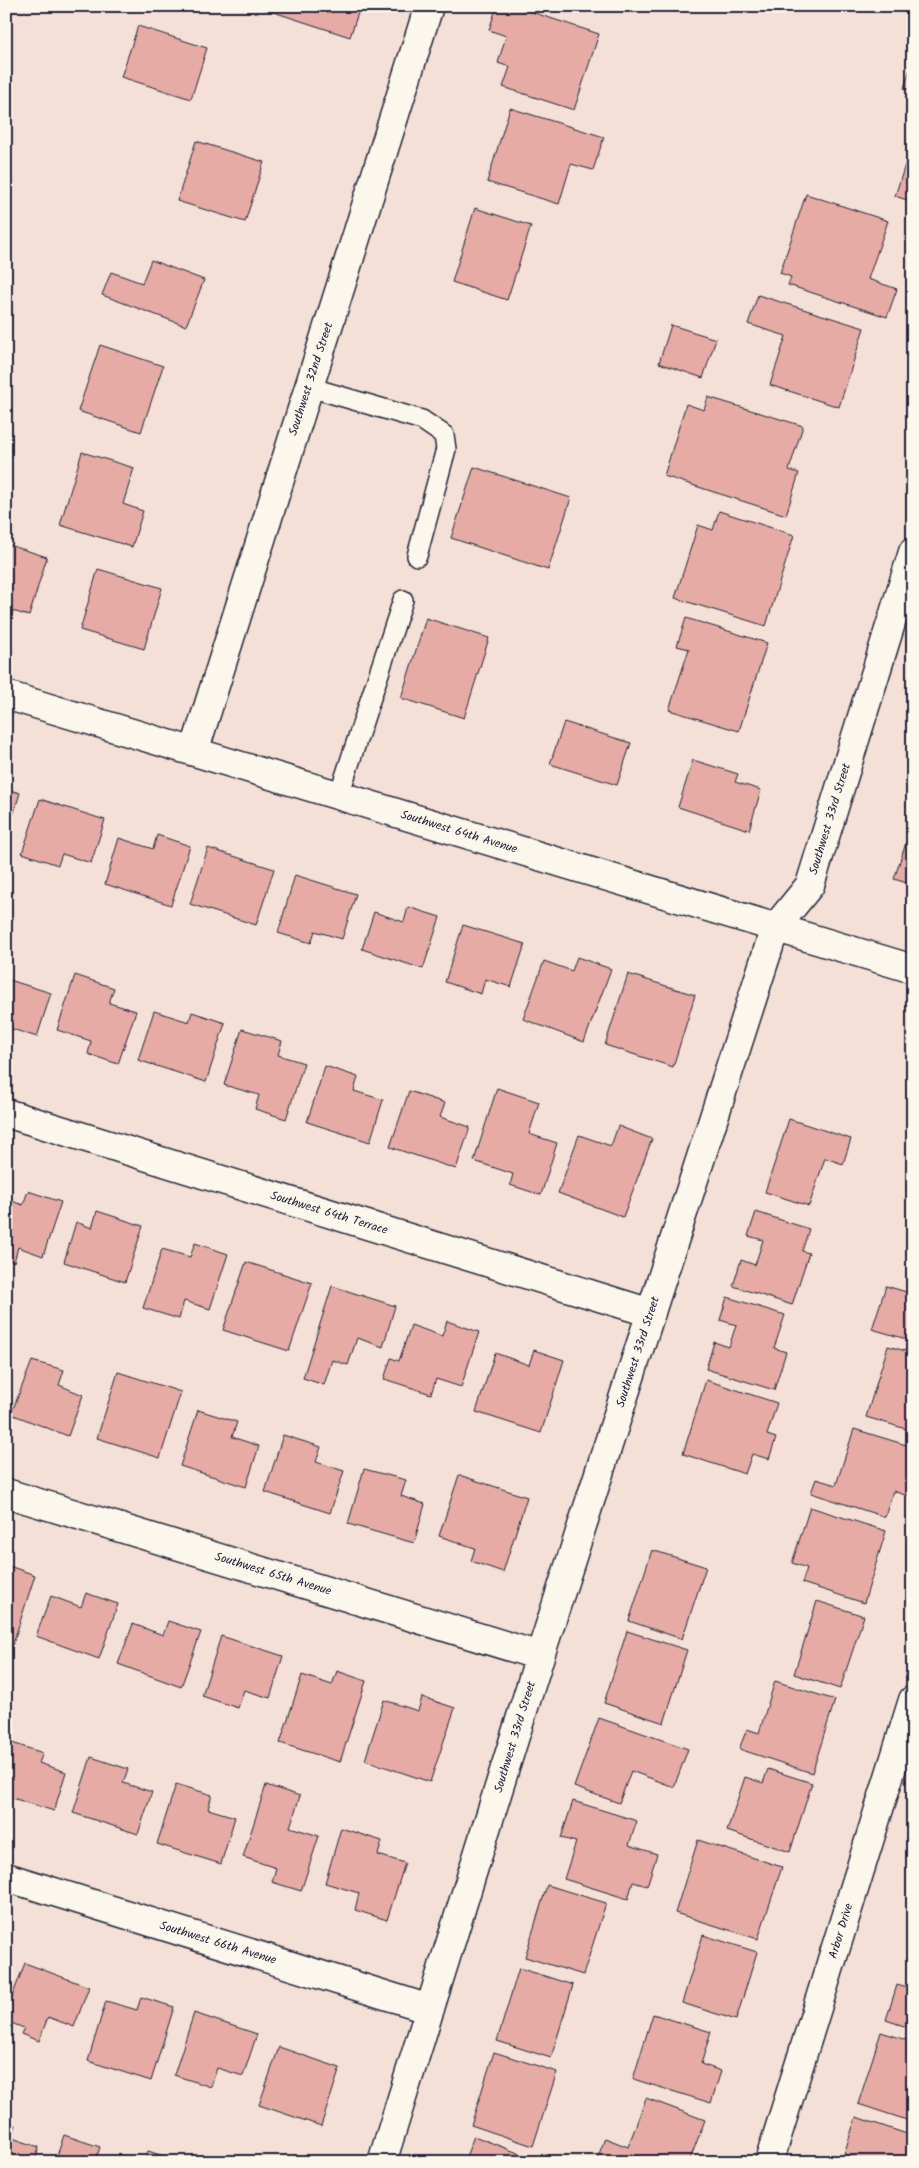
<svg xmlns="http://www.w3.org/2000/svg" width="919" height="2168" viewBox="0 0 919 2168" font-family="Kalam,sans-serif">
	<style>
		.building { fill: #e5aba4; stroke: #22223b }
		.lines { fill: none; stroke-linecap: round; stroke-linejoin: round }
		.lane-casing { stroke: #22223b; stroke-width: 22 }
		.street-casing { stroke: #22223b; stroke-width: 31 }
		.lane { stroke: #fbf7ec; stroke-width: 19 }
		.street { stroke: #fbf7ec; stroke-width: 28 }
		.labels { text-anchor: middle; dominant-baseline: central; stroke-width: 4; stroke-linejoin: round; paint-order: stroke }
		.street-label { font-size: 12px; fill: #22223b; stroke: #fbf7ec }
	</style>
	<rect width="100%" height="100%" fill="#f4e0d6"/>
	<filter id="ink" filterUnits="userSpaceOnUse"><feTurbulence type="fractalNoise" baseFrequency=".02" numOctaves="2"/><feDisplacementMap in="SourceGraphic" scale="10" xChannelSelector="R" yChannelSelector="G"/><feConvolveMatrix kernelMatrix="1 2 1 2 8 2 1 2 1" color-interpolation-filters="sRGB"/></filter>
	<g filter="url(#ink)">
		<path class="building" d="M255 6H357L360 7 350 37Z
			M497 6H513L599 34 574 110 503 87 510 67 498 63 506 36 489 30Z
			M138 26 207 48 191 99 121 77Z
			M913 60V91L904 88Z
			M510 108 604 137 593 170 571 164 559 204 487 182Z
			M913 140V202L895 196Z
			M196 141 264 162 245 222 177 201Z
			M806 194 888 221 868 279 897 289 887 317 788 285 791 277 780 273Z
			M475 208 531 226 507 300 452 282Z
			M151 260 204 280 186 326 102 295 111 272 142 283Z
			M758 295 864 328 839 407 770 385 786 336 748 324Z
			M671 325 716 339 703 378 659 363Z
			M100 345 163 366 141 432 78 411Z
			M708 397 803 426 789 470 799 473 786 515 664 476 686 404 704 410Z
			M82 452 134 468 123 504 143 511 132 547 60 525Z
			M474 467 571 498 548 570 451 538Z
			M719 511 794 535 766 626 675 598 698 525 713 530Z
			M6 544 47 557 29 616 6 609Z
			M98 569 162 588 144 649 80 630Z
			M426 618 489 638 464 718 401 698Z
			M686 618 767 643 739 731 669 710 689 649 677 646Z
			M564 722 631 743 617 785 550 764Z
			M693 760 738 774 735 782 761 790 749 830 678 807Z
			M6 789 20 793 6 838Z
			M40 799 105 820 91 863 62 854 58 865 22 853Z
			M913 822V885L894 879Z
			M157 835 190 846 171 905 105 884 119 838 153 849Z
			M208 848 274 869 256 925 190 904Z
			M295 875 356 894 342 939 315 931 311 943 278 933Z
			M408 907 440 917 423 969 362 949 374 912 404 922Z
			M463 925 525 944 511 987 485 979 481 994 445 982Z
			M577 957 611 969 584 1042 523 1019 544 961 572 971Z
			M628 974 695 995 673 1067 605 1045Z
			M75 975 114 988 109 1003 136 1011 118 1064 88 1054 91 1041 57 1030Z
			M6 979 51 993 37 1037 6 1027Z
			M154 1011 189 1022 192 1012 225 1023 206 1082 138 1060Z
			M242 1029 282 1041 278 1055 304 1063 286 1119 255 1109 259 1095 224 1085Z
			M325 1066 358 1077 354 1091 383 1100 370 1142 307 1122Z
			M497 1088 539 1102 529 1134 557 1143 541 1195 510 1185 513 1174 474 1161Z
			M409 1091 445 1103 440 1117 470 1127 456 1169 390 1147Z
			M789 1119 851 1139 843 1164 825 1158 809 1206 765 1192Z
			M618 1126 652 1139 623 1217 558 1193 579 1135 611 1146Z
			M28 1191 61 1202 43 1256 18 1247 14 1262 6 1259V1199L23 1205Z
			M97 1211 143 1226 125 1282 64 1262 76 1222 92 1228Z
			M756 1212 809 1229 802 1251 809 1253 792 1305 733 1286 741 1260 755 1265 763 1240 748 1236Z
			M195 1243 228 1254 210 1309 184 1301 179 1319 143 1308 162 1249 190 1257Z
			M246 1262 312 1283 289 1351 223 1330Z
			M913 1284V1341L872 1329 886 1286 910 1293Z
			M332 1286 395 1306 383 1347 357 1338 348 1365 332 1360 324 1385 303 1378Z
			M727 1297 785 1315 774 1348 786 1352 774 1390 706 1369 714 1342 729 1347 736 1325 720 1320Z
			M447 1321 479 1332 461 1387 436 1379 431 1394 384 1379 391 1358 399 1361 411 1325 442 1336Z
			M888 1346 913 1353V1431L866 1417Z
			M534 1350 564 1360 541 1433 476 1412 495 1353 529 1365Z
			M32 1361 64 1370 59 1385 83 1395 68 1436 11 1414Z
			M118 1372 181 1392 160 1458 97 1438Z
			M706 1380 777 1403 767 1435 776 1438 769 1459 752 1454 745 1474 683 1454Z
			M198 1410 237 1422 232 1437 259 1446 246 1487 180 1466Z
			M854 1429 913 1447V1480L908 1496 893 1491 885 1517 811 1493 816 1479 836 1485Z
			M283 1435 321 1447 316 1462 344 1471 330 1513 265 1492Z
			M364 1469 406 1480 401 1496 425 1504 414 1543 348 1524Z
			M459 1475 527 1497 503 1572 471 1561 475 1548 439 1536Z
			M810 1507 886 1531 864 1603 802 1583 807 1568 792 1563Z
			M652 1550 706 1567 682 1639 629 1621Z
			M6 1565 35 1575 11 1650 6 1648Z
			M86 1593 118 1604 99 1659 36 1636 51 1596 81 1607Z
			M817 1601 864 1616 840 1689 794 1674Z
			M168 1621 201 1632 181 1687 118 1664 133 1624 163 1635Z
			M627 1631 687 1650 664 1723 604 1703Z
			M221 1636 283 1656 270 1698 244 1690 238 1708 202 1696Z
			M337 1671 366 1681 340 1762 280 1743 302 1675 332 1685Z
			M775 1681 835 1700 812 1773 739 1749 747 1729 759 1733Z
			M422 1697 455 1708 430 1782 365 1760 384 1700 418 1711Z
			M599 1718 688 1749 674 1787 631 1771 619 1803 574 1787Z
			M6 1741 43 1753 39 1763 66 1772 54 1811 6 1796Z
			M91 1757 128 1769 123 1783 152 1792 138 1834 73 1813Z
			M768 1769 812 1783 790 1852 727 1831 745 1777 763 1783Z
			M176 1784 212 1795 208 1809 235 1817 221 1864 157 1844Z
			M266 1785 300 1796 290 1827 319 1836 301 1891 272 1882 276 1868 243 1857Z
			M573 1801 637 1821 629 1845 657 1854 647 1886 633 1882 628 1899 564 1879 576 1842 561 1838Z
			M341 1828 382 1841 378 1855 405 1863 387 1920 355 1910 359 1893 325 1883Z
			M698 1840 782 1867 758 1939 675 1913Z
			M547 1885 606 1903 583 1975 525 1957Z
			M703 1935 757 1952 736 2020 682 2003Z
			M25 1963 89 1987 74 2027 48 2017 39 2041 21 2034 24 2028 6 2021V2012Z
			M519 1968 573 1985 551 2058 497 2041Z
			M897 1985 913 1990V2029L886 2020Z
			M141 1997 174 2007 151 2081 88 2061 106 2001 137 2010Z
			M194 2013 257 2034 243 2076 217 2068 211 2087 174 2075Z
			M653 2014 711 2032 701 2064 721 2071 711 2103 633 2079Z
			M881 2032 913 2042V2122L858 2104Z
			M279 2047 340 2068 321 2126 259 2105Z
			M494 2052 557 2072 533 2146 471 2125Z
			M646 2098 705 2120 689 2162H596L605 2138 628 2147Z
			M856 2117 913 2136V2162H858V2159L844 2154Z
			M6 2122 16 2125 12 2138 39 2147 35 2162H6Z
			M64 2135 100 2147 96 2160 101 2162H55Z
			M474 2136 531 2158 529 2162H464Z
			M148 2151 182 2162H144Z"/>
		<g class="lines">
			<g class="lane-casing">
				<path id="lane" d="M309 387 422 420 444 435 446 449 417 556
					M339 795 403 600"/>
			</g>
			<g class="street-casing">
				<path id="street" d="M6 695 913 969
					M194 752 429 6
					M6 1113 651 1313
					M6 1493 540 1656
					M6 1877 430 2009
					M382 2162 540 1656 775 928 810 885 913 552
					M769 2162 913 1700"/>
			</g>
			<use href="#lane" class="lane"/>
			<use href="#street" class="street"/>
		</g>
	</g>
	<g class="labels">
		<g class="street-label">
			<text transform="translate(311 379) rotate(-72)">Southwest 32nd Street</text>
			<text transform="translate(830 819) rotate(-73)">Southwest 33rd Street</text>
			<text transform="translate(459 832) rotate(17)">Southwest 64th Avenue</text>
			<text transform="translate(329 1213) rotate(17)">Southwest 64th Terrace</text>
			<text transform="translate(638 1352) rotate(-72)">Southwest 33rd Street</text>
			<text transform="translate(273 1574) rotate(17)">Southwest 65th Avenue</text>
			<text transform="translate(515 1737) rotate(-73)">Southwest 33rd Street</text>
			<text transform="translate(841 1931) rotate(-73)">Arbor Drive</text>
			<text transform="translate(218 1943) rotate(17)">Southwest 66th Avenue</text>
		</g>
	</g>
	<rect width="919" height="2168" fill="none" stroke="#fbf7ec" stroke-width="25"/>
	<rect x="12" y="12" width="894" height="2143" fill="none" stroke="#22223b" stroke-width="2" filter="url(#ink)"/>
</svg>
